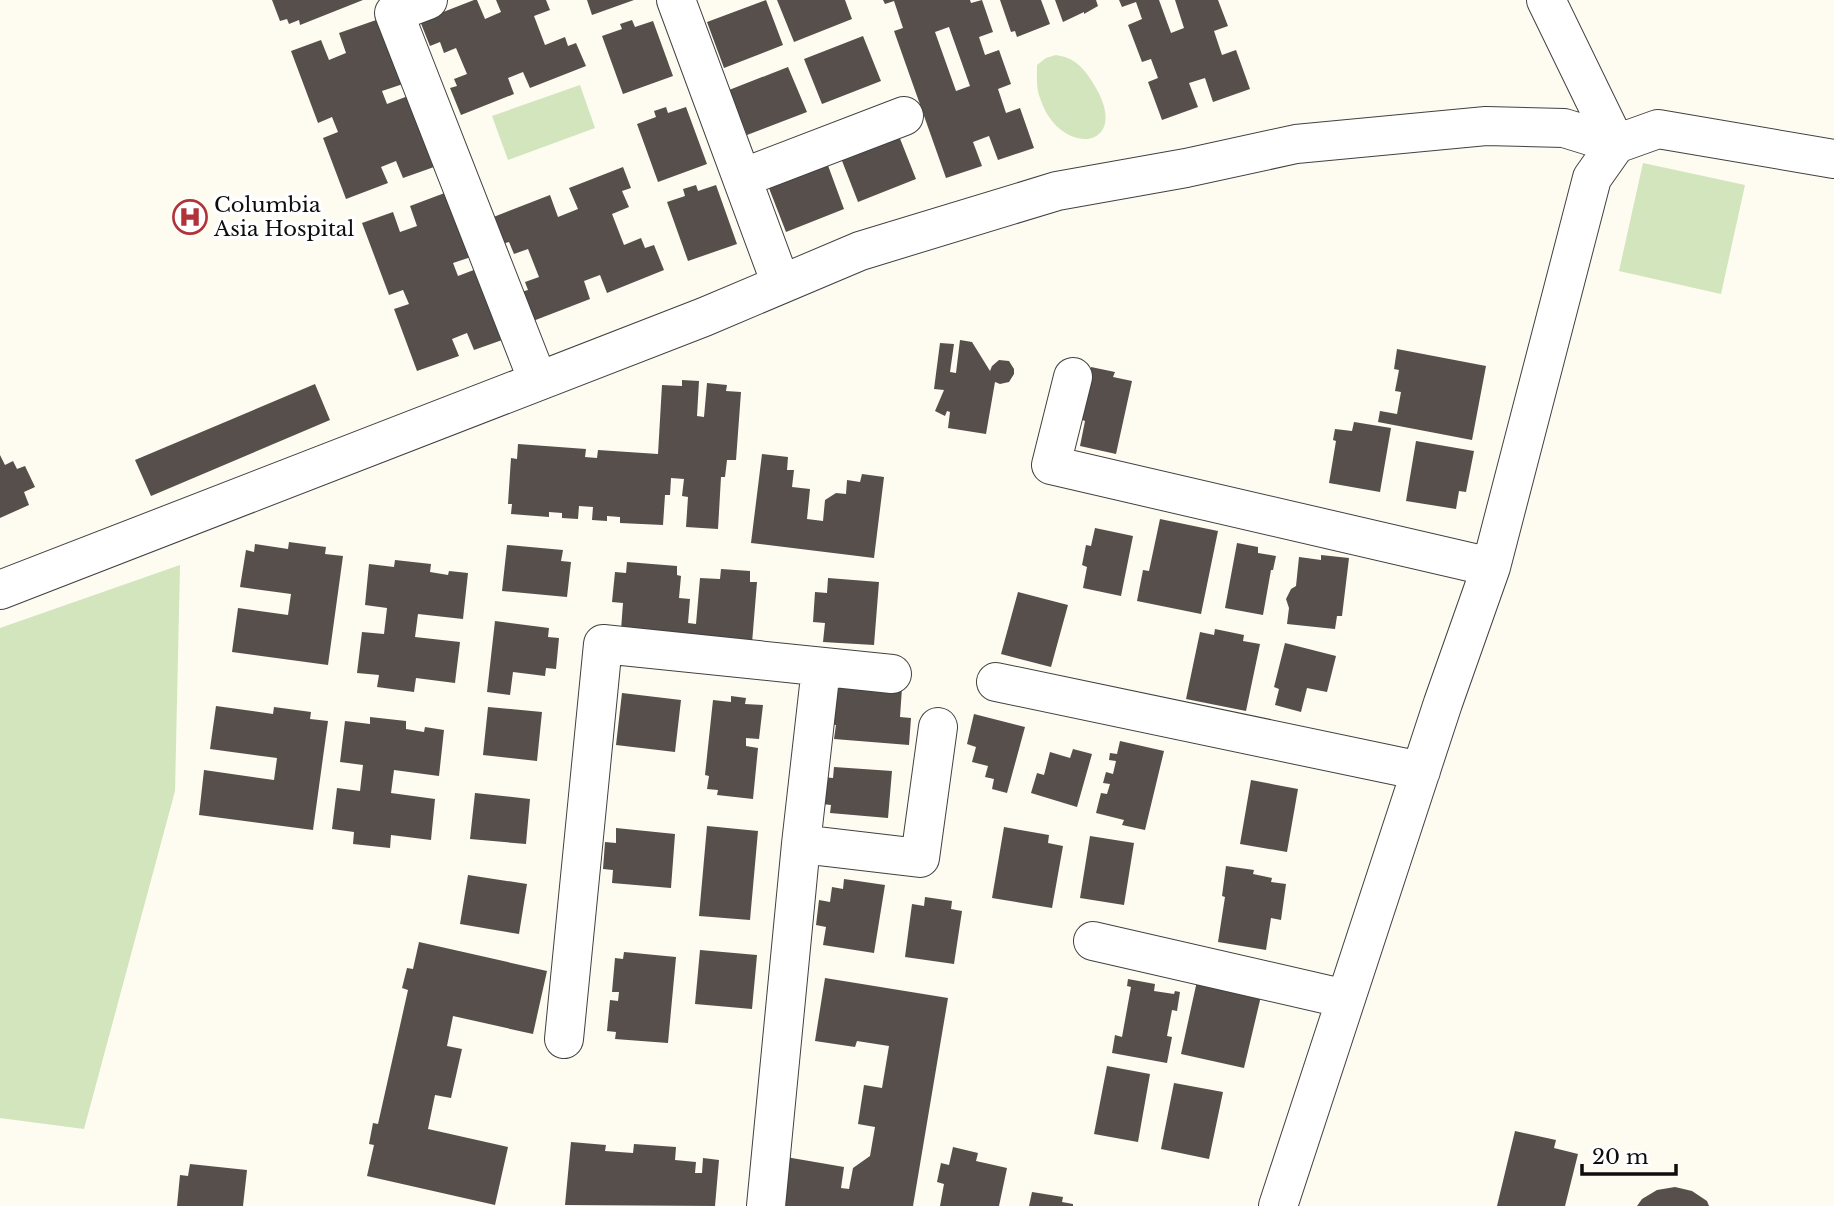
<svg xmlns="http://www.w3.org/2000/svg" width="1834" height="1206" viewBox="0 0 1834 1206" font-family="'Libre Baskerville',serif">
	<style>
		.green { fill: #d2e5bd }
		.building { fill: #564f4b; fill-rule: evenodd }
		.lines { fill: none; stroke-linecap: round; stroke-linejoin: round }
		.minor-casing { stroke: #414141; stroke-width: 40 }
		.minor { stroke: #fff; stroke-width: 38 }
		.labels { text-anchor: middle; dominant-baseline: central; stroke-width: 7; stroke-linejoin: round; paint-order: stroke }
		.poi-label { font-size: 21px; fill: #0e0e0e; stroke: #fff; text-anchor: start }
	</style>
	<rect width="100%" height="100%" fill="#fefbf1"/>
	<path class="green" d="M1056 55C1075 58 1083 67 1093 83 1135 149 1060 160 1040 98 1036 88 1037 76 1037 65L1046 58Z
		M580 85 595 128 508 160 492 116Z
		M1643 163 1745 185 1721 294 1619 271Z
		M180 565 175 791 84 1129 0 1118V628Z"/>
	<path class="building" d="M272 0H363L300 25 299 20 289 24 287 19 280 21Z
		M474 0H477L485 19 501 12 496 0H546L550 10 534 16 545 45 565 37 568 46 576 43 586 66 530 88 523 72 508 78 514 94 461 115 450 88 457 86 454 79 467 74 456 48 444 53 440 42 430 46 420 21Z
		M587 0H634L592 15Z
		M766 0 783 45 724 68 707 22Z
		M777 0H845L852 19 794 42Z
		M883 0H970L971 3 982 0 993 32 979 37 985 55 999 50 1011 84 998 89 1006 113 1020 108 1034 148 998 160 989 136 973 142 982 166 946 178 894 31 903 28 894 1 885 4ZM949 27 970 86 956 91 935 32Z
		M1000 0H1041L1050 24 1017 37 1015 31 1011 32Z
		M1055 0H1096L1098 6 1084 14V12L1063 22Z
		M1119 0H1159L1171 33 1184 28 1175 0H1218L1228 26 1214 31 1222 55 1236 50 1250 89 1213 102 1205 78 1189 83 1198 107 1162 120 1148 82 1158 78 1151 59 1142 62 1128 25 1142 19 1136 2 1122 7Z
		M379 19 403 84 382 91 387 104 408 96 434 167 403 178 396 161 381 167 388 183 346 199 323 138 338 132 332 117 318 123 291 51 321 40 329 60 346 53 339 33Z
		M632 20 635 27 653 21 673 76 623 94 602 36 622 29 620 24Z
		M863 36 881 81 822 104 804 59Z
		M788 67 807 112 747 135 729 90Z
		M666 107 668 113 686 107 707 164 658 182 637 124 656 117 654 111Z
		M897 131 916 179 858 202 839 153Z
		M826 160 844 209 786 232 767 183Z
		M623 167 631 188 622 191 629 207 612 214 624 245 641 238 645 248 654 245 664 270 607 293 600 275 584 281 590 299 533 321 521 292 528 290 525 282 539 277 528 249 514 254 509 242 502 244 491 218 550 195 558 217 578 209 569 188Z
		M696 185 698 191 716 185 737 244 688 261 667 202 685 196 683 189Z
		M450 191 474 256 453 263 458 276 479 268 505 339 474 350 467 333 452 339 459 356 417 371 394 309 409 304 403 290 389 295 362 223 393 212 400 232 417 226 410 206Z
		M960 340 972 342 990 371 992 366 999 360 1009 361 1014 369V374L1009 382 1000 384 995 382 986 434 948 428 950 412 947 411 945 416 935 411 944 390 934 389 940 343 954 344 950 372 956 373Z
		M1397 349 1486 366 1472 440 1378 422 1380 411 1397 414 1401 392 1395 391 1399 370 1394 369Z
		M1091 367 1115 372 1113 377 1132 381 1116 454 1080 446 1085 421 1080 419Z
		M682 380 699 381 697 416 704 417 707 383 727 385 726 391 741 392 736 460H727L725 477H721L718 529 686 527 688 497 682 496 684 479 671 478 670 495H665L663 525 620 523V517L607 516V521L592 520 593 507 579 506 578 519 562 518V513L549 512V517L511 514 512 504H508L511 458 517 459 518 444 586 449 585 457 597 458 598 450 658 454 662 385 682 386Z
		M315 384 330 420 151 496 135 460Z
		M1354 422 1391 428 1380 492 1329 483 1336 441 1333 440 1335 429 1352 431Z
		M1416 441 1474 451 1466 492 1459 491 1456 509 1406 501Z
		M762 454 788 457 787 470H794L792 487 810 489 807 519 823 521 825 500 836 493 846 494 847 480 860 482 862 474 884 477 874 558 751 543Z
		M0 455 5 465 13 461 17 469 25 466 35 487 24 492 29 505 0 518Z
		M1160 519 1218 531 1201 614 1137 601 1143 570 1149 571Z
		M1095 528 1133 536 1121 596 1083 588 1087 567 1082 565 1086 545 1091 546Z
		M289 542 326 547 325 554 343 556 328 665 232 652 238 608 288 615 291 594 240 587 246 550 254 552 255 544 288 549Z
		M1237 543 1258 547V553L1276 556 1273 570H1271L1263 615 1225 608Z
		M507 545 563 550 561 561 571 562 567 597 502 591Z
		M1321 555 1349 558 1342 616H1337L1335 629 1287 624 1289 608 1286 599 1291 589 1296 586 1299 557 1321 560Z
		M395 560 431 564 430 572 448 575 449 571 468 573 463 619 418 614 415 637 460 642 455 683 416 678 414 692 377 687 379 675 357 673 362 632 384 634 387 608 365 605 369 564 394 567Z
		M627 562 677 566V575L681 576 679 598 690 599 688 623 696 624 700 578 720 579 721 569 750 571V582H757L752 643 621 630 623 603 612 602 615 572 626 573Z
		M828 578 879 582 874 645 823 642 825 623 813 622 815 592 827 593Z
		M1018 592 1068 605 1051 667 1001 654Z
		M495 621 549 628 548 637 559 638 556 669 546 668 545 676 513 672 510 695 487 692Z
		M1215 629 1244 635 1243 641 1260 644 1246 711 1186 699 1200 632 1214 635Z
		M1285 643 1336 656 1327 692 1307 688 1301 712 1275 705 1279 689 1274 687Z
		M839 683 902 688 900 717 911 718 909 745 834 739 836 725 825 724 827 697 837 698Z
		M622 693 681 700 675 752 616 745Z
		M731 696 746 698 745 704 763 705 759 739 746 738V746L758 748 753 799 717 795 718 790 707 789 709 776 705 775 713 700 731 702Z
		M216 706 273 714 274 707 311 712 310 719 328 721 313 830 199 815 204 770 274 780 277 758 210 749Z
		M488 707 542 712 537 761 483 755Z
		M974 714 1025 727 1007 793 992 789 994 779 985 777 988 766 972 762 976 747 967 744Z
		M370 717 406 721V729L424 732 425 727 444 730 439 776 394 770 391 793 435 799 431 840 391 835 390 848 353 844 354 832 332 829 337 788 360 791 363 765 340 762 345 721 370 724Z
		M1120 741 1164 751 1145 830 1122 825 1124 820 1096 813 1101 793 1107 794 1110 784 1103 783 1106 772 1113 774 1116 761 1109 760 1110 753 1117 754Z
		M1073 749 1092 754 1077 807 1031 793 1037 773 1044 775 1050 752 1070 758Z
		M834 767 892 771 888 818 830 813 831 805 822 804 823 777 833 778Z
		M1251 780 1298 789 1287 852 1240 844Z
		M475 793 530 799 526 844 470 839Z
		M707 826 758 831 750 920 699 916Z
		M1004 827 1049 835 1048 843 1063 846 1052 908 992 898Z
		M616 828 675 834 671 888 612 883 613 870 603 869 605 842 616 843Z
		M1090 836 1134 843 1124 905 1080 898Z
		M1226 866 1254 870 1253 874 1272 878 1271 882 1286 884 1281 920 1271 918 1266 950 1218 942 1225 897 1222 896Z
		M468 875 527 884 519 934 460 924Z
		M844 879 885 885 874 953 823 945 826 927 816 925 819 900 830 902 832 887 843 889Z
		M925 897 952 901 951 909 962 911 954 964 905 957 912 904 924 906Z
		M419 942 547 971 533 1034 453 1016 447 1046 462 1049 451 1098 435 1095 428 1129 508 1147 495 1205 367 1176 374 1145 369 1144 373 1123 378 1124 408 990 402 988 407 968 413 969Z
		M700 950 757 955 752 1009 695 1004Z
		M624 952 676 957 668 1043 615 1039 616 1032 607 1031 610 1000 618 1001 619 992H612L615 958 623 959Z
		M825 978 948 998 913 1206H778L786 1157 844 1167 841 1188 849 1189 853 1168 870 1156 875 1127 858 1124 864 1085 882 1088 889 1046 857 1041 855 1047 815 1041Z
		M1128 979 1155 984 1154 991 1174 994 1175 991 1180 992 1177 1011 1172 1010 1167 1036 1172 1037 1167 1063 1112 1053 1115 1035 1122 1037 1131 987 1127 986Z
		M1197 981 1261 996 1244 1068 1181 1054Z
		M1107 1066 1150 1074 1138 1142 1094 1134Z
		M1174 1083 1223 1092 1209 1159 1161 1149Z
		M1515 1131 1556 1140 1554 1148 1578 1154 1565 1206H1497Z
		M571 1142 606 1145 605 1151 633 1153 634 1144 676 1147 675 1160 696 1162 695 1173H702L703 1158 719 1160 715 1206 565 1205Z
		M953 1147 978 1153 976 1161 1007 1168 999 1206H940L944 1184 937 1182 941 1163 949 1165Z
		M190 1164 247 1170 243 1206H177L180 1175 188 1176Z
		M1675 1187 1692 1191 1707 1201 1709 1206H1637L1642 1199 1657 1190Z
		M1032 1192 1063 1197 1062 1202 1073 1204V1206H1029Z"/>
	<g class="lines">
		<g class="minor-casing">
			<path id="minor" d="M428 0 394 13 538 381
				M676 0 781 284
				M1546 0 1616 144
				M742 178 904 116
				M1073 377 1051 465 1491 567
				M0 590 704 317 860 251 1057 191 1186 168 1296 144 1486 126 1564 128 1616 144
				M821 668 801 844 920 858 938 727
				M996 682 1421 771
				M1093 941 1346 999
				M564 1039 603 644 892 674
				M766 1206 801 844
				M1278 1206 1443 703 1491 567 1592 178 1616 144 1658 129 1834 159"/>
		</g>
		<use href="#minor" class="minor"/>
	</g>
	<defs>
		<g id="hospital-ring" transform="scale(1.75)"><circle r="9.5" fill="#fff" stroke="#b13339" stroke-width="1.5"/><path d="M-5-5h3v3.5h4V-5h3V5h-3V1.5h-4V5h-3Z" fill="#b13339"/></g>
	</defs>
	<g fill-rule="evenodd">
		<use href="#hospital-ring" x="190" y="217"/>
	</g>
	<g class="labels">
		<g class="poi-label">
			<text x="214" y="205">Columbia<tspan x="214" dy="24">Asia Hospital</tspan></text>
		</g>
	</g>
	<path d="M1582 1164v10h94v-10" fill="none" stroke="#0e0e0e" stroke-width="3.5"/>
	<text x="1592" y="1164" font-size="21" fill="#0e0e0e" stroke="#ffffff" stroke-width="5" paint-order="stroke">20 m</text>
</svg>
